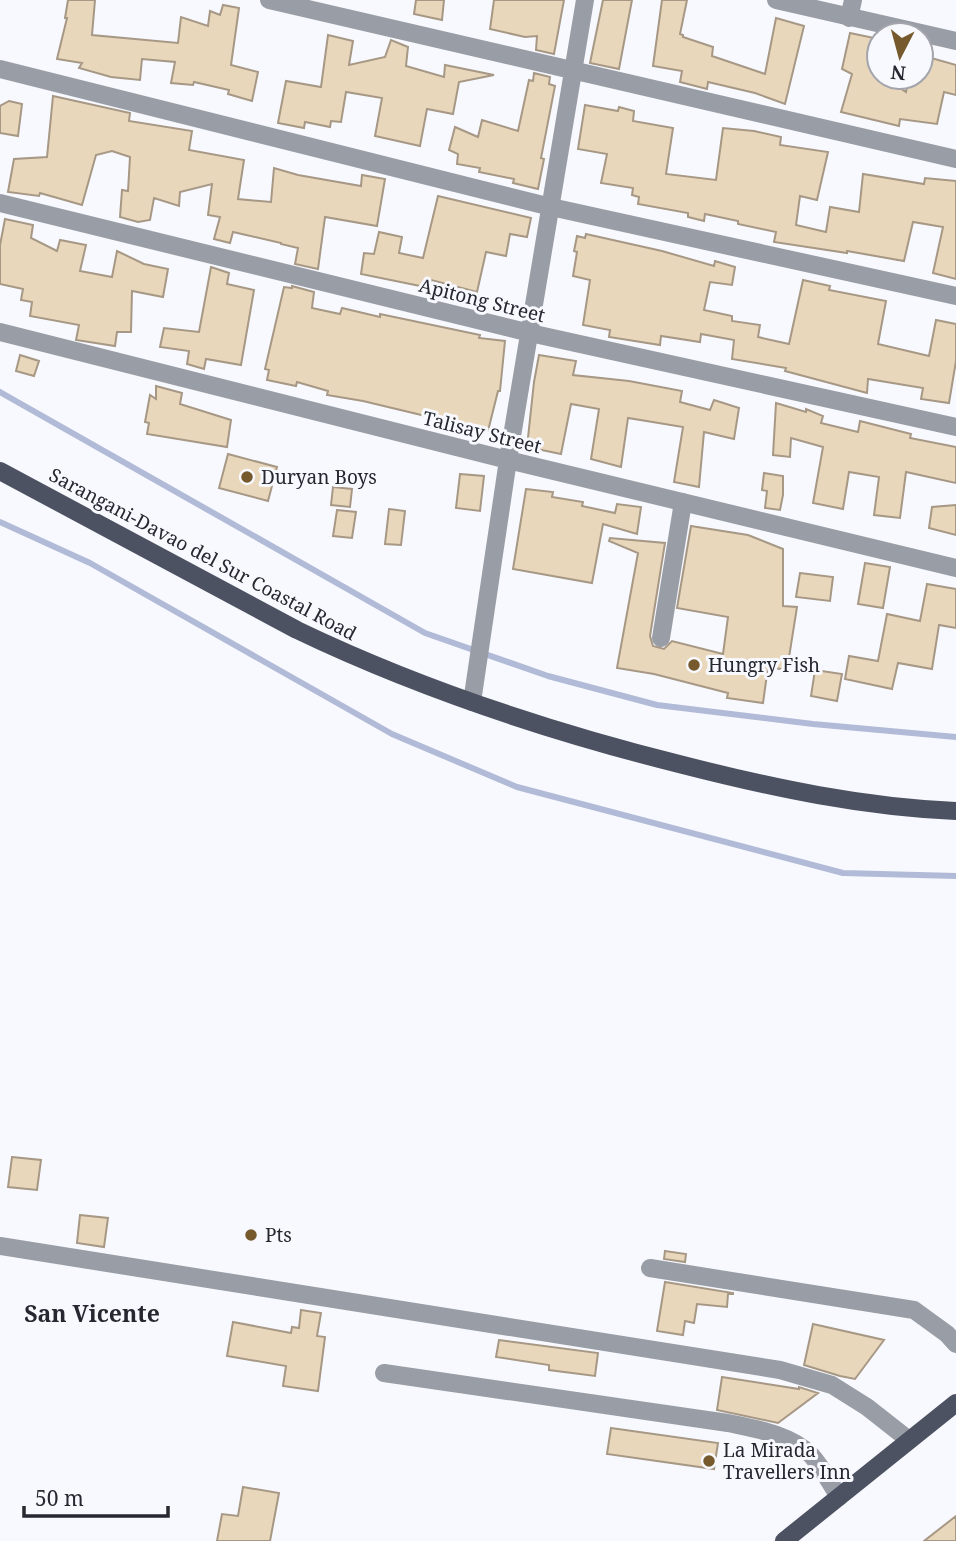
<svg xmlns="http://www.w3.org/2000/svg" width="956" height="1541" viewBox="0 0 956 1541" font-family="'Noto Serif',serif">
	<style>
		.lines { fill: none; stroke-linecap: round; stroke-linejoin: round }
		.stream { stroke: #b1bbd7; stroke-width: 6 }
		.building { fill: #e9d7bc; stroke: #a69885; stroke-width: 2 }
		.minor { stroke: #999da6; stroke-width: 18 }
		.major { stroke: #4d5262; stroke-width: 18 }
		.poi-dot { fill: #76592c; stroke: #f8f9fe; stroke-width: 2.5 }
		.labels { text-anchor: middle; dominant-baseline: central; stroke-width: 6; stroke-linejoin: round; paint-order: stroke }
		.street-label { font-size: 19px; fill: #252830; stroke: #f8f9fe }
		.poi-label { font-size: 19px; fill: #252830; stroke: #f8f9fe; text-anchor: start }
		.quarter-label { font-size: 23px; font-weight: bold; fill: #252830; stroke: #f8f9fe }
	</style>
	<rect width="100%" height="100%" fill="#f8f9fe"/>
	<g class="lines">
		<path class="stream" d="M0 392 425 633 548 676 657 705 813 724 956 737
			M0 522 90 563 392 734 517 787 843 873 956 876"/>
	</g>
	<path class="building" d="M68 0H95L92 35 178 43 181 17 208 26 210 11 220 15 223 5 239 8 231 65 258 72 252 101 228 94 229 90 194 82 193 85 171 83 175 62 142 59 140 80 111 77 79 68 82 63 57 59 67 18H65Z
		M416 0H444L442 20 414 14Z
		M494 0H564L554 54 536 50 537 36 525 37 490 29Z
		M603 0H632L619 69 590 63Z
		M662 0H687L680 34 683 35V37L713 47 712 56 765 74 776 18 804 26 785 104 755 93 708 82 707 89 680 82 682 71 653 66Z
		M850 33 879 39V77H884L906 92 909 77H921V55L956 65V95L944 92 937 124 900 119 899 126 841 112 852 74 842 69Z
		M328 35 353 41 349 65 385 57 391 40 408 47 406 66 444 77 445 65 494 75 459 82 453 114 427 109 420 146 375 136 382 98 346 92 341 122 331 121 330 127 305 122 304 128 278 123 286 81 321 87Z
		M534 73 550 77 549 84 555 86 541 158 544 159 538 189 513 183 514 179 479 172 480 168 457 164 458 154 449 150 455 127 478 137 482 120 518 131 529 80 533 81Z
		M53 96 130 113 129 121 192 131 189 150 244 160 238 199 271 202 274 168 298 175 361 186 362 175 385 179 377 226 325 217 318 269 295 264 298 248 281 244V243L233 232 230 243 214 239 220 217 208 215 212 184 180 192 179 206 154 198 150 220 138 222 120 217 122 190 128 191 130 157 112 151 96 155 82 205 40 193 39 196 8 192 14 159 47 157Z
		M9 101 22 104 18 136 0 133V106Z
		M585 105 618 111 619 107 634 111 633 121 673 128 666 174 716 180 723 128 754 131 781 137 780 145 828 152 817 200 800 196 796 225 826 232 830 207 859 212 863 174 924 184 925 178 956 181V279L933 273 943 227 913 222 904 261 847 251V253L774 242 776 232 738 224V221L705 214 704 221 688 217V213L638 204 639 197 632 195 633 188 601 183 607 154 578 149Z
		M438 196 531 218 527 237 510 234 506 256 486 252 477 292 431 280 430 288 361 274 364 253 374 254 379 232 402 237 399 253 423 258Z
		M5 219 33 225 31 238 57 251 60 240 86 245 80 271 112 277 117 251 144 264 168 269 163 297 132 291 131 332H117L115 346 76 340 79 325 30 316 32 302 21 300 23 289 0 284V245Z
		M586 234 662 251 714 266 715 261 735 267 732 285 710 282 704 310 732 316V321L760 325 758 337 789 344 803 280 830 286 829 290 886 301 878 344 929 356 936 320 956 324V361L949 403 921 399 923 388 868 379 867 393 785 371 786 368 732 359 734 340 701 334 700 342 661 336 660 345 609 337 610 330 583 325 590 280 573 276 577 252 574 251 577 236 585 238Z
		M211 267 229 273 227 284 254 290 241 365 206 359 204 369 187 364 189 351 160 347 164 328 199 332Z
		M292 286 314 292 312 308 340 314 342 308 380 317V314L480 335 479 338 505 341 500 391H498L488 431 363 401 327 395 328 391 297 382 296 386 267 380 269 370 265 369 284 287 292 288Z
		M20 355 39 361 34 376 16 371Z
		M539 355 576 361 573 375 629 381 682 391 680 402 710 410 714 400 739 408 734 439 704 432 699 487 674 482 683 427 628 418 621 467 591 459 599 409 571 404 561 454 527 447 534 382Z
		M156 386 182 393 180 404 231 420 227 447 147 434 149 423 145 422 150 395 156 399Z
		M776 403 806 412V409L823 416 821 423 858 432 860 421 911 434 910 438 956 447V483L906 472 900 518 874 515 879 477 849 472 843 509 813 503 823 447 791 438 790 457 773 455Z
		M228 454 277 467 268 501 219 488Z
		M764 473 783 476V495L780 510 765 508 767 491 762 490Z
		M460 474 484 476 480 511 456 508Z
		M333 487 352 489 350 507 331 505Z
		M526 489 553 492 552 497 583 502 582 506 615 513 617 504 641 507 637 534 603 524 592 583 513 569Z
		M956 505V535L929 528 932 507Z
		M389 509 405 511 401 545 385 544Z
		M337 510 356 512 352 538 333 536Z
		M691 526 748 535 783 549V606L797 607 787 670 768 667 763 703 727 698 728 693 654 674 617 668 638 553 609 541 610 538 665 543 650 636 653 646 664 649 672 641 723 654 728 617 677 608Z
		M865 563 890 567 883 608 858 604Z
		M800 573 833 577 830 601 796 597Z
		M927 584 956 589V628L939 625 932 669 898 663 892 689 845 679 849 656 878 661 887 614 920 621Z
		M815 670 842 674 837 701 811 696Z
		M12 1157 41 1160 37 1190 8 1187Z
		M80 1215 108 1218 104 1247 77 1243Z
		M665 1251 686 1254 685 1262 664 1259Z
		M665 1282 733 1293V1294H728L727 1307 697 1304 694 1323 685 1321 683 1335 657 1331Z
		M301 1310 321 1313 317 1336 325 1337 318 1391 283 1386 286 1366 227 1356 233 1322 291 1333 292 1327 299 1328Z
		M813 1324 884 1340 855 1379 840 1376 804 1365Z
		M499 1340 598 1353 595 1376 549 1370V1365L496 1357Z
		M722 1377 799 1389V1387L818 1393 778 1423 717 1410Z
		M611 1428 718 1443 714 1469 607 1454Z
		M243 1487 279 1493 270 1541H217L222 1514 238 1516Z
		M956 1516V1541H924Z"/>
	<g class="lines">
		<path class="minor" d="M269 0 956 159
			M776 0 956 41
			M849 18 853 0
			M0 69 551 207 956 296
			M0 203 530 333 956 427
			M0 332 508 460 956 568
			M661 638 683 502
			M472 702 508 460 585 0
			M0 1246 780 1370 832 1385 867 1407 909 1440
			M650 1268 914 1310 947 1334 956 1344
			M384 1373 728 1423C756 1429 790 1434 811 1455 822 1467 830 1483 839 1497"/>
		<path class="major" d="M0 471 297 630C420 689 551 732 683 765 773 788 863 807 956 811
			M784 1541 956 1403"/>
	</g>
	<g class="poi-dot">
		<circle cx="247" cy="477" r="7"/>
		<circle cx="694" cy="665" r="7"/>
		<circle cx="251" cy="1235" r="7"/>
		<circle cx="709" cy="1461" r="7"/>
	</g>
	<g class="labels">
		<g class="street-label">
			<text transform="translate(482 300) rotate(14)">Apitong Street</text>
			<text transform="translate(482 432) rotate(14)">Talisay Street</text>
			<text transform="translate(203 554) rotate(28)">Sarangani-Davao del Sur Coastal Road</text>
		</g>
		<g class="poi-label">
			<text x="261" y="477">Duryan Boys</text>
			<text x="708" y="665">Hungry Fish</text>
			<text x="265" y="1235">Pts</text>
			<text x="723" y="1450">La Mirada<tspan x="723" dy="22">Travellers Inn</tspan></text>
		</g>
		<g class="quarter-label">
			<text x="92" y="1313">San Vicente</text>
		</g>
	</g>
	<g transform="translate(900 56) rotate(186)"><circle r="33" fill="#f8f9fe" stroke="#a4a5ac" stroke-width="2"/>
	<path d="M0-5L12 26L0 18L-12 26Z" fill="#76592c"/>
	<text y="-10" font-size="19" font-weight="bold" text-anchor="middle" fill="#252830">N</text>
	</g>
	<path d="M24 1506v10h144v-10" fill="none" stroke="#252830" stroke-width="3.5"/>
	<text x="35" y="1506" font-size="21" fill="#252830" stroke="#f8f9fe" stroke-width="5" paint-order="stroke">50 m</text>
</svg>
